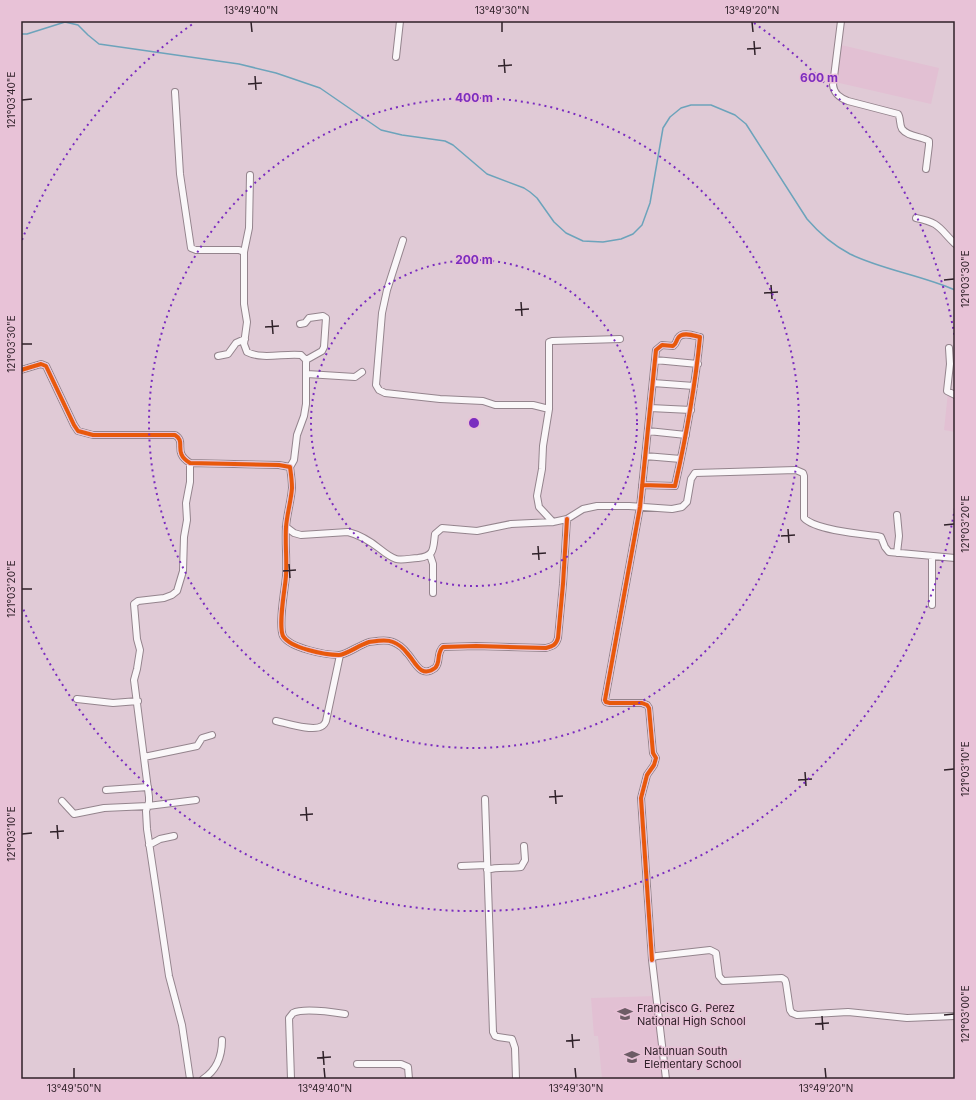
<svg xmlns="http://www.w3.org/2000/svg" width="976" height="1100" viewBox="0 0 976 1100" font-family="Inter,sans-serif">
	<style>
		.built { fill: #e2c0d3 }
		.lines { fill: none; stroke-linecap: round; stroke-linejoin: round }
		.stream { stroke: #6ca3bb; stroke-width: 1.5 }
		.minor-casing { stroke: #94848d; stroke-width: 8 }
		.minor { stroke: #faf7f9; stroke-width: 6 }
		.cycleway-casing { stroke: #e8c2d7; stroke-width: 6 }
		.cycleway { stroke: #e8590c; stroke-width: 4 }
		.ticks { fill: none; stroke: #2f2129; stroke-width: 1.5 }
		.ring { fill: none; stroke: #7b2cbf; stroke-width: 2; stroke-dasharray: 2 4 }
		.labels { text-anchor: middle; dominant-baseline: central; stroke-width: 3; stroke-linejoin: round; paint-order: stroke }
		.poi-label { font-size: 11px; fill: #2f2129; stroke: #e8c2d7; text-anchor: start }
		.centre { fill: #7b2cbf; stroke: #e8c2d7; stroke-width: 2 }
		.ring-label { font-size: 12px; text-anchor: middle; font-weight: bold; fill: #7b2cbf; stroke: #e8c2d7; stroke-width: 3; stroke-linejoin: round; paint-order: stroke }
		.neatline { fill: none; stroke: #2f2129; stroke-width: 1.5 }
		.ticks-label { font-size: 10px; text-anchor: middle; fill: #2f2129 }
	</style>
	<rect width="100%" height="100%" fill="#e0cad6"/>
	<path class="built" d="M841 45 939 68 931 104 835 82Z
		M948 392 955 393V432L944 430Z
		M655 996 666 1079H602L598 1036H594L591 998Z"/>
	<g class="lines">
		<path class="stream" d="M21 34H27L65 22 78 25 88 35 99 44 239 64 276 73 320 88 381 130 402 135 445 141 453 145 487 174 524 188 530 192 537 198 554 222 566 233 583 241 603 242 621 239 633 234 642 225 650 203 663 128 670 117 681 108 691 105H711L735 115 746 124 807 219C819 233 833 245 850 254 883 270 921 275 955 290"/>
		<g class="minor-casing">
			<path id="minor" d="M841 21 833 85C834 94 840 98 848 101L898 114C901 118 899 124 902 129 908 137 921 136 929 141V145L926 169
				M396 57 400 21
				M175 92 180 174 191 248 196 250H239L244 252V304L247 322 244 344 247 352C263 360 284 353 301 355L306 360V404L304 416 297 435 294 460 290 467
				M916 218C940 223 938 227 955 244
				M403 240 387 290 382 313 376 385 379 390 385 393 440 399 483 401 495 405H533L549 409
				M244 252 249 228 250 175
				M300 324 305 323 309 318 323 316 326 318 324 347 322 351 306 360
				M949 348 950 364 947 391 955 395
				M218 356 228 354 236 343 245 339
				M655 360 698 364
				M21 370 41 364 46 366 74 425 78 431 93 435H175C187 442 172 452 190 463L279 465 290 467C291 474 292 481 292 488 291 501 287 514 286 527 285 543 287 559 286 576 285 589 278 624 283 636 290 648 325 655 339 655 346 655 359 645 369 642 377 641 386 639 393 642 398 644 404 649 407 653 415 661 420 679 435 668 441 663 436 653 443 647L476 646 546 648C553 646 556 645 558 638L563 584 567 519
				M307 374 355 377 362 372
				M653 383 694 386
				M650 408 691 410
				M648 431 686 435
				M645 456 681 459
				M190 463V482L186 503 187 520 184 537 183 571 177 591 172 595 164 598 138 601 134 604 137 639 140 650 137 669 134 680 149 797V802L146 811 147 829 169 976 182 1025 190 1079
				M642 485 675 486C686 437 695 388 700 337 695 336 682 331 678 338 676 341 677 343 673 346L662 345 656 350 640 507 605 700 606 702 610 703H642L647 705 649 708 653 753 656 758 654 765 647 775 641 798 652 960
				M553 522 539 507 537 496 542 469 543 446 549 409V342L552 341 620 339
				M286 527 294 533 301 535 348 532C360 535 370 541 380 549 385 553 390 557 396 559 402 561 411 558 418 558 435 556 433 549 435 534L442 528 477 531 511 524 553 522 567 519 583 509 597 506H629L672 509 682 507 687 502 691 479 695 473 796 470 803 473 804 476V518C815 530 860 534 877 536L881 537 885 547 889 552 955 558
				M897 553 899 536 897 515
				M430 555 433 564V593
				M932 556V605
				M77 699 113 703 138 701
				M276 721C286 723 313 732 322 726 323 726 326 722 326 721L340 655
				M144 757 197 746 202 738 212 735
				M106 790 148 787
				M485 799 493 1032 495 1036 498 1037 512 1039 515 1048 516 1079
				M62 801 74 814 104 808 148 806 196 800
				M149 845 160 839 174 836
				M461 866 487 865
				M487 870C498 866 510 869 521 867L525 860 524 846
				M357 1064H401L408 1067 409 1079
				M203 1079C217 1070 222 1055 222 1040
				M291 1079 289 1018 293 1013C303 1008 332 1012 345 1014
				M666 1079 652 960 653 957 657 956 710 950 716 953 719 976 723 981 782 978 785 980 786 983 790 1010 792 1013 797 1015 848 1012 907 1018 955 1016"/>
		</g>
		<use href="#minor" class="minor"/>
		<g class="cycleway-casing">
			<path id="cycleway" d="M21 370 41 364 46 366 74 425 78 431 93 435H175C187 442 172 452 190 463L279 465 290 467C291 474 292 481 292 488 291 501 287 514 286 527 285 543 287 559 286 576 285 589 278 624 283 636 290 648 325 655 339 655 346 655 359 645 369 642 377 641 386 639 393 642 398 644 404 649 407 653 415 661 420 679 435 668 441 663 436 653 443 647L476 646 546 648C553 646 556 645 558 638L563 584 567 519
				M642 485 675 486C686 437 695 388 700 337 695 336 682 331 678 338 676 341 677 343 673 346L662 345 656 350 640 507 605 700 606 702 610 703H642L647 705 649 708 653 753 656 758 654 765 647 775 641 798 652 960"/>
		</g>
		<use href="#cycleway" class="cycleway"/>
	</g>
	<path class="ticks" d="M251 22 252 32M502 22V32M752 22 753 32M754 41 755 55M747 49 761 48M504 59 505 73M498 66 512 65M255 76 256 90M248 84 262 83M22 100 32 99M944 280 954 279M771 285 772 299M764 293 778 292M521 302 522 316M515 310 529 309M272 320 273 334M265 327 279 326M22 344H32M944 525 954 524M788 529 789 543M781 536 795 535M538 546 539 560M532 554 546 553M289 564 290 578M283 571 296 570M22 589H32M944 770 954 769M805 772 806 786M798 780 812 779M555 790 556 804M549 797 563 796M306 807 307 821M300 815 313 814M57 825 58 839M50 832 64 831M22 834 32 833M944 1015 954 1014M822 1016 823 1030M815 1024 829 1023M572 1034 573 1048M566 1041 580 1040M323 1051 324 1065M317 1058 331 1057M74 1068V1078M324 1068 325 1078M575 1068 576 1078M825 1068 826 1078"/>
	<g class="ring">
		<circle cx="474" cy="423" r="163"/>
		<circle cx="474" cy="423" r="325"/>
		<path d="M955 508A488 488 0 0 1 22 606M22 240A488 488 0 0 1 194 23M754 23A488 488 0 0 1 955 338"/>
	</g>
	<defs>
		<g id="school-bare" transform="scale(1.2)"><path d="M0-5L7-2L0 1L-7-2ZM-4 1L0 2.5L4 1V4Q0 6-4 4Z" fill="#6d5c66" stroke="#e8c2d7" stroke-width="2.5" paint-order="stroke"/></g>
	</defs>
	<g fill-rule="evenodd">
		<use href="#school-bare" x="625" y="1014"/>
		<use href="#school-bare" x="632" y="1057"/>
	</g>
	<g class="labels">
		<g class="poi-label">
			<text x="637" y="1008">Francisco G. Perez<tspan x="637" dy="13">National High School</tspan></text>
			<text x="644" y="1051">Natunuan South<tspan x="644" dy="13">Elementary School</tspan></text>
		</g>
	</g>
	<circle cx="474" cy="423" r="6" class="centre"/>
	<g class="ring-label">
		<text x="819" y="82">600 m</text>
		<text x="474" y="102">400 m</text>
		<text x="474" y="264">200 m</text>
	</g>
	<rect width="976" height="1100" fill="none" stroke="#e8c2d7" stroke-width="44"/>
	<rect x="22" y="22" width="932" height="1056" class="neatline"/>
	<g class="ticks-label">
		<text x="251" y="14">13°49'40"N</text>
		<text x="502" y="14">13°49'30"N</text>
		<text x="752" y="14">13°49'20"N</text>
		<text transform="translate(11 100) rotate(-90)" y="4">121°03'40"E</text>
		<text transform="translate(965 279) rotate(-90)" y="4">121°03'30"E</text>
		<text transform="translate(11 344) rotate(-90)" y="4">121°03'30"E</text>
		<text transform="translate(965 524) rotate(-90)" y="4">121°03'20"E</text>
		<text transform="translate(11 589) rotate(-90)" y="4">121°03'20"E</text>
		<text transform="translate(965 769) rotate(-90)" y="4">121°03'10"E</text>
		<text transform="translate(11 834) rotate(-90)" y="4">121°03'10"E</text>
		<text transform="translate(965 1014) rotate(-90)" y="4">121°03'00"E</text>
		<text x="74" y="1092">13°49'50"N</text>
		<text x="325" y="1092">13°49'40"N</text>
		<text x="576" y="1092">13°49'30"N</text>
		<text x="826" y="1092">13°49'20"N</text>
	</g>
</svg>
